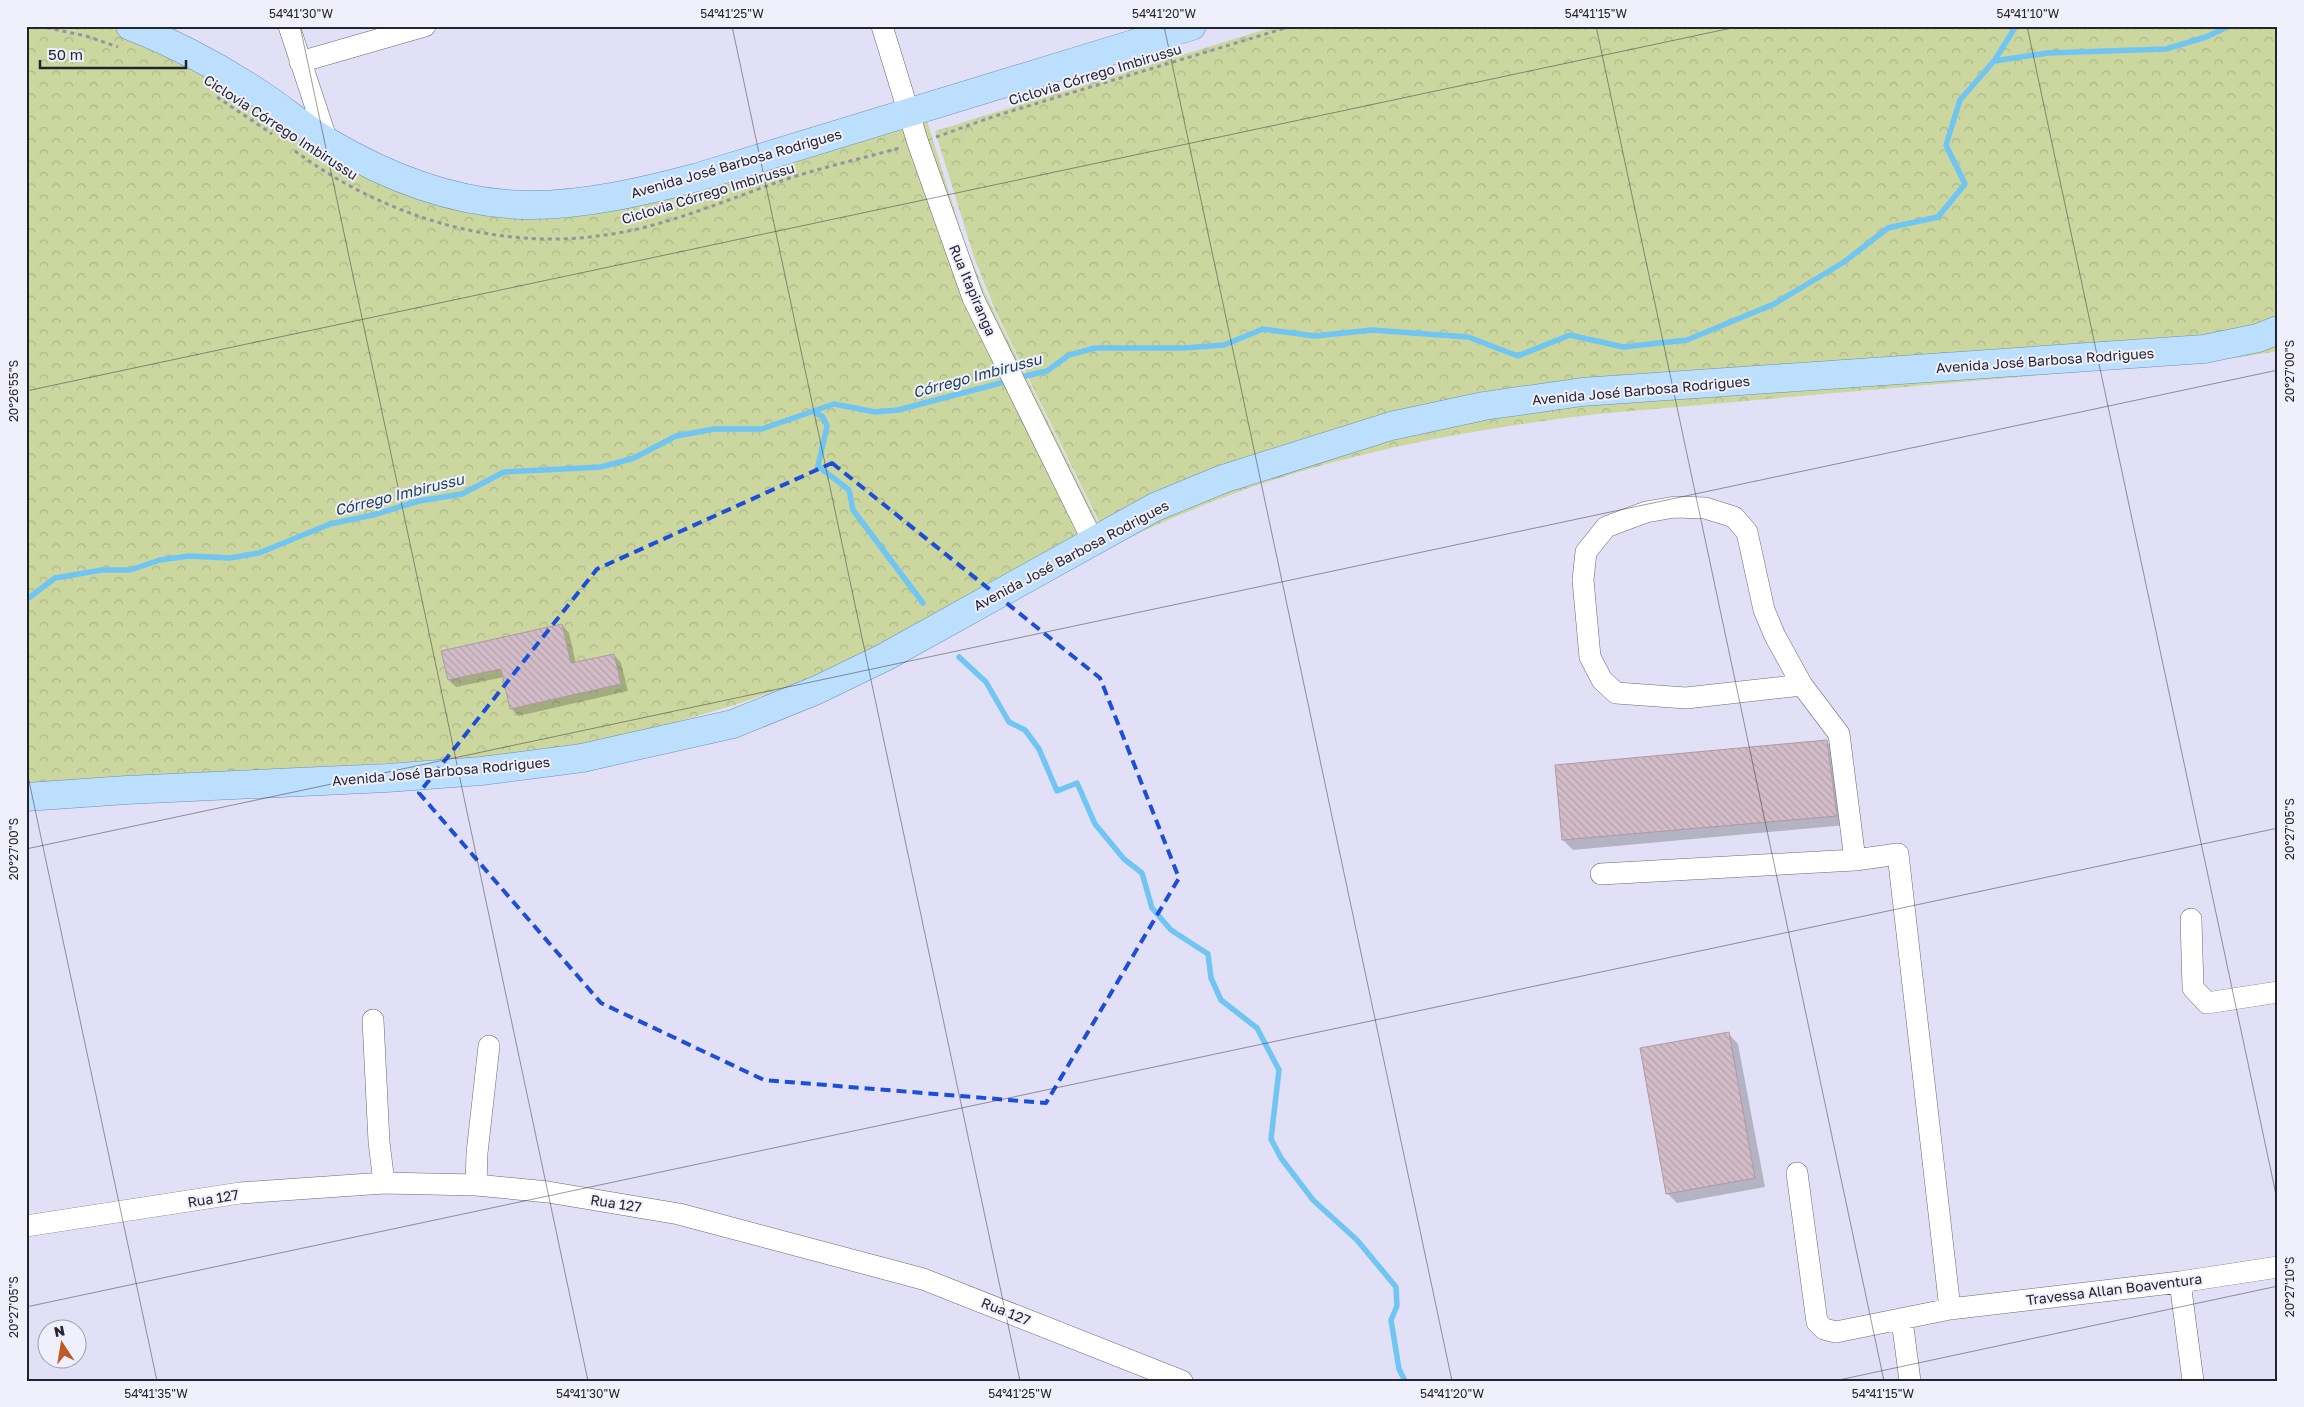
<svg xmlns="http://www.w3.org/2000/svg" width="2304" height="1407" viewBox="0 0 2304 1407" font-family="'Golos Text',sans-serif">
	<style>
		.forest { fill: url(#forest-crowns) }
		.shadow { fill: #0003 }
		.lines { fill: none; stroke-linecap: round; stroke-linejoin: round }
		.stream { stroke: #71c5f3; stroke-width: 5.5 }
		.building { fill: url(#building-back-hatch); stroke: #af99a4 }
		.minor-casing { stroke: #696779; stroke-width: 22 }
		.major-casing { stroke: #6b90b4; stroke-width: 29 }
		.path { stroke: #9593a3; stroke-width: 3; stroke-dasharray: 4 4; stroke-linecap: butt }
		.minor { stroke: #fff; stroke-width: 21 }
		.major { stroke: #bddffe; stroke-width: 28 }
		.marked { fill: none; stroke: #1d4ed8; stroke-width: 4; stroke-dasharray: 10 6; stroke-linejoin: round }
		.ticks { fill: none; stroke: #25242c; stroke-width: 1; stroke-opacity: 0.45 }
		.labels { text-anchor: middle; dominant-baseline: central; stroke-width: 4; stroke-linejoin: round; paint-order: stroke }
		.street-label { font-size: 14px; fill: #25242c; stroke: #f0effc }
		.water-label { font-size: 15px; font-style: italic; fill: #1b4053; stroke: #f0effc }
		.neatline { fill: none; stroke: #25242c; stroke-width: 2 }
		.ticks-label { font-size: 12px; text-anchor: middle; fill: #25242c }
	</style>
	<defs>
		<pattern id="forest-crowns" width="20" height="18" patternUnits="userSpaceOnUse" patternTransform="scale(1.25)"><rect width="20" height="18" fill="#cbd79f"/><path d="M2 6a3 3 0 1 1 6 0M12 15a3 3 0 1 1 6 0" fill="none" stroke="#aeb889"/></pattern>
		<pattern id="building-back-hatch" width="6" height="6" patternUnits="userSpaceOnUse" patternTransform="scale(1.25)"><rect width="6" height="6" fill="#d2bcc7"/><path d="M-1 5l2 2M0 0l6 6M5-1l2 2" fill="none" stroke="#b4a1ab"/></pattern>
	</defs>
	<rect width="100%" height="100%" fill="#e2e0f6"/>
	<path class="forest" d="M26 26H170L257 77 338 140 434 189 578 204 924 111 963 238 985 293 1100 527 888 642 808 679 735 705 659 727 583 744 488 757 26 786Z
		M1276 26H2278V351L2235 358 1597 414C1473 429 1348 451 1230 495 1189 510 1150 528 1111 546L996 312 974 257 935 131Z"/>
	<path class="shadow" d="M562 625 569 633 576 664 614 655 621 663 628 691 518 716 511 708 504 677 456 687 449 680Z
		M1827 742 1837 752 1846 825 1573 850 1563 840Z
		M1728 1033 1738 1044 1765 1187 1677 1203 1667 1193Z"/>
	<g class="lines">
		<path class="stream" d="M1994 61 2048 53 2166 49 2206 37 2229 26
			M1017 378 1047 371 1069 355 1095 348H1184L1224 345 1263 329 1315 336 1372 330 1468 337 1518 356 1570 335 1623 347 1687 340 1774 304 1844 262 1888 228 1938 217 1965 184 1946 145 1960 100 1994 61 2016 26
			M814 412 823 417 827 426 818 466 849 490 853 510 923 603
			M26 600 55 578 102 570H130L160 560 189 556 230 558 259 553 330 524 373 515 419 501 462 494 504 472 601 467 634 458 676 436 714 429H762L834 404 875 412 898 410 1008 381
			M959 657 986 682 1009 722 1025 730 1039 749 1057 791 1077 783 1095 824 1124 859 1142 873 1152 908 1171 930 1208 954 1211 978 1221 1000 1257 1028 1279 1070 1271 1139 1281 1158 1313 1200 1357 1240 1396 1287 1397 1306 1391 1320 1399 1369 1405 1381"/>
	</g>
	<path class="building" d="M562 624 571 663 614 654 621 684 510 709 501 669 448 680 441 651Z
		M1827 740 1837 816 1562 840 1555 765Z
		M1729 1032 1755 1178 1666 1194 1640 1048Z"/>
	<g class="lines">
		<g class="minor-casing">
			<path id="minor" d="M289 26 327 141
				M882 26 918 143 973 298 1093 541
				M300 62 425 26
				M1802 685 1775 636 1764 610 1747 532 1734 517 1705 508 1675 507 1646 512 1606 527 1586 552 1583 580 1590 657 1602 680 1616 693 1686 698 1802 685 1839 734 1855 860 1898 854 1950 1309
				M1601 874 1855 860
				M2191 919 2193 988 2207 1003 2278 992
				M373 1020 379 1142 384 1183
				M1797 1173 1817 1322 1824 1329 1836 1332 1950 1309 2180 1282 2278 1267
				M476 1185 477 1153 489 1046
				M26 1226 240 1193 384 1183 476 1185 548 1192 679 1214 923 1279 1182 1381
				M2180 1282 2193 1381
				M1902 1320 1910 1381"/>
		</g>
		<g class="major-casing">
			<path id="major" d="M130 26C176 44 219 67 260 94 283 109 304 128 328 142 389 178 460 205 531 205 586 205 646 191 698 177L1192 26
				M26 797 127 790 387 778 481 771 582 758 733 724 817 690 885 657 1155 507 1223 479 1391 426 1484 406 1582 392 2204 349 2258 338 2278 330"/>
		</g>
		<path class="path" d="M39 26 86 36 118 47
			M217 97 272 134
			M936 137 995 116 1292 26
			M295 151C380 214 491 250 598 236 666 228 729 198 793 177 828 166 864 158 899 148"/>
		<use href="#minor" class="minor"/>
		<use href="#major" class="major"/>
	</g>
	<path class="marked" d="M832 463 1100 678 1179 878 1046 1103 764 1080 601 1003 419 793 597 569Z"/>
	<path class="ticks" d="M300 26 588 1381M732 26 1020 1381M1164 26 1452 1381M1596 26 1884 1381M2027 26 2278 1204M26 391 1741 26M26 767 157 1381M26 849 2278 370M26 1307 2278 828M1834 1381 2278 1286"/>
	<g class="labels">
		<g class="street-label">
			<text transform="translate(1095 74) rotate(-17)">Ciclovia Córrego Imbirussu</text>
			<text transform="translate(281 127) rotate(33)">Ciclovia Córrego Imbirussu</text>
			<text transform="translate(736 163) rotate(-16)">Avenida José Barbosa Rodrigues</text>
			<text transform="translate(708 193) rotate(-17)">Ciclovia Córrego Imbirussu</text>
			<text transform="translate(973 290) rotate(67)">Rua Itapiranga</text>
			<text transform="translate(2045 360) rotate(-4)">Avenida José Barbosa Rodrigues</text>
			<text transform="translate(1641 390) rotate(-5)">Avenida José Barbosa Rodrigues</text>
			<text transform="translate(1071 555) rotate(-28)">Avenida José Barbosa Rodrigues</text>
			<text transform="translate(441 771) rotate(-5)">Avenida José Barbosa Rodrigues</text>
			<text transform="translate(213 1198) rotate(-9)">Rua 127</text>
			<text transform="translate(616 1203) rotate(9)">Rua 127</text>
			<text transform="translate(2114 1289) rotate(-7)">Travessa Allan Boaventura</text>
			<text transform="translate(1006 1311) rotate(22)">Rua 127</text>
		</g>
		<g class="water-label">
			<text transform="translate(977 375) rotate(-15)">Córrego Imbirussu</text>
			<text transform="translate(399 494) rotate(-14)">Córrego Imbirussu</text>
		</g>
	</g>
	<rect width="2304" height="1407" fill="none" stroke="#f0effc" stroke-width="55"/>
	<g transform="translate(62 1344) rotate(348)"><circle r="24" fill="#f0effc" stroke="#9f9ea9"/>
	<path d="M0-4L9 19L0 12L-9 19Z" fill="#be5a24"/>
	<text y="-8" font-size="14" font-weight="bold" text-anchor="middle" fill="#25242c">N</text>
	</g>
	<path d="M40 60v8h146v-8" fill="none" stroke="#25242c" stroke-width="2.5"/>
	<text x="48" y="60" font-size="15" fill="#25242c" stroke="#f0effc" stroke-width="4" paint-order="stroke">50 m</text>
	<rect x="28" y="28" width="2248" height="1352" class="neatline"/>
	<g class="ticks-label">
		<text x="301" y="18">54°41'30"W</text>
		<text x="732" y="18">54°41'25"W</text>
		<text x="1164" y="18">54°41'20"W</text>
		<text x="1596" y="18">54°41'15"W</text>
		<text x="2028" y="18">54°41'10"W</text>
		<text transform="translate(2290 371) rotate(-90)" y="4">20°27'00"S</text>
		<text transform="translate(14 391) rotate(-90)" y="4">20°26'55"S</text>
		<text transform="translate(2290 829) rotate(-90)" y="4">20°27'05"S</text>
		<text transform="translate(14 849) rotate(-90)" y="4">20°27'00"S</text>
		<text transform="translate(2290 1287) rotate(-90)" y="4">20°27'10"S</text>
		<text transform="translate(14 1307) rotate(-90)" y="4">20°27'05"S</text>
		<text x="156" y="1398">54°41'35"W</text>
		<text x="588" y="1398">54°41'30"W</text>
		<text x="1020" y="1398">54°41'25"W</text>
		<text x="1452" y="1398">54°41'20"W</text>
		<text x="1883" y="1398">54°41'15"W</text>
	</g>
</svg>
